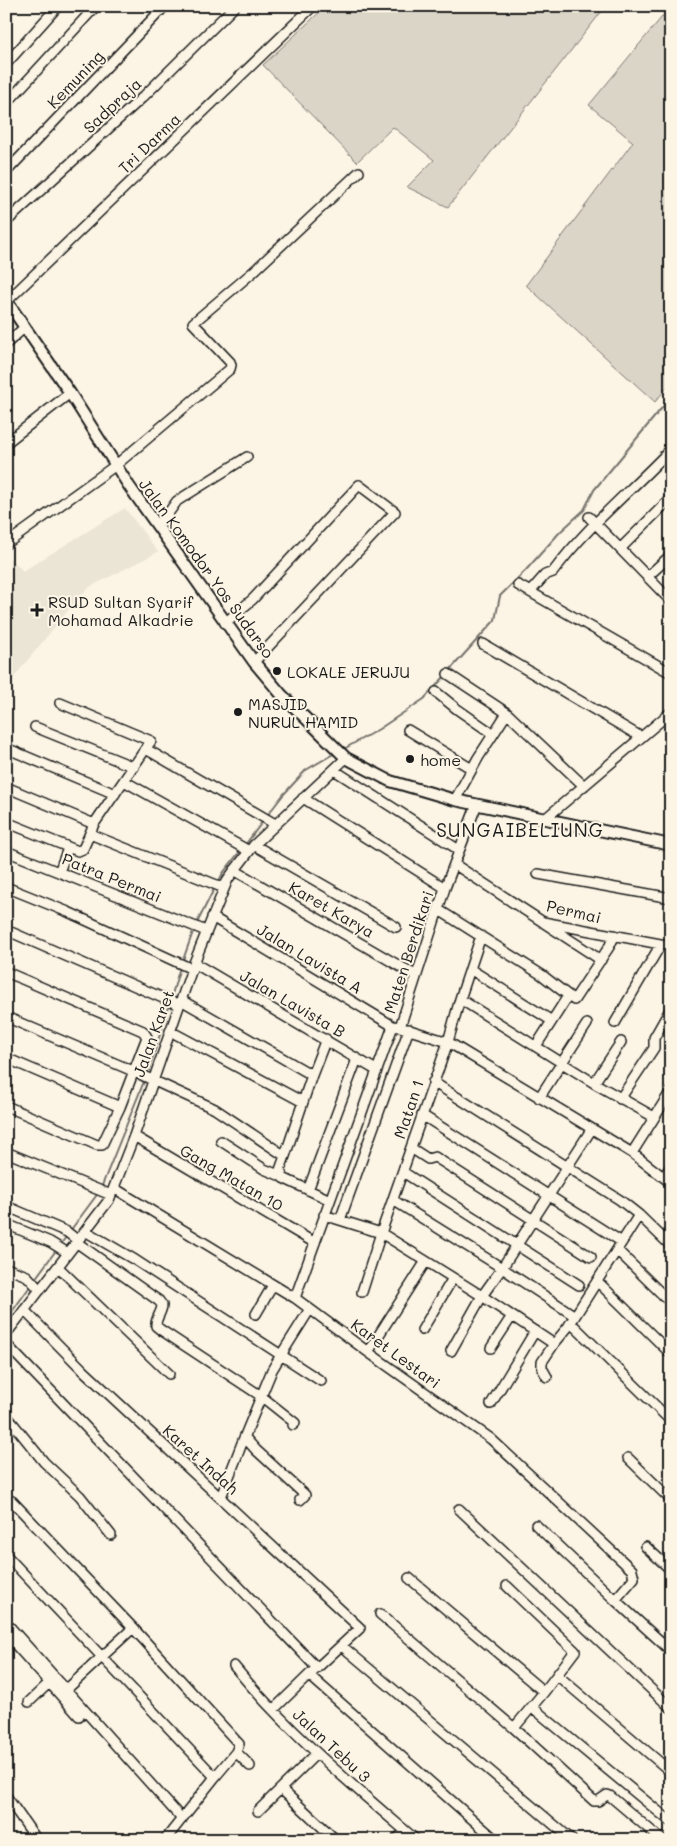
<svg xmlns="http://www.w3.org/2000/svg" width="677" height="1846" viewBox="0 0 677 1846" font-family="Mali,sans-serif">
	<style>
		.built { fill: #ebe5d6 }
		.green { fill: #dbd5c8; stroke: #7c7872 }
		.lines { fill: none; stroke-linecap: round; stroke-linejoin: round }
		.stream { stroke: #75726c; stroke-width: 2 }
		.canal { stroke: #b0aba1; stroke-width: 8 }
		.minor-casing { stroke: #1c1c1c; stroke-width: 12 }
		.tertiary-casing { stroke: #1c1c1c; stroke-width: 14 }
		.minor { stroke: #fcf5e5; stroke-width: 9 }
		.tertiary { stroke: #fcf5e5; stroke-width: 10 }
		.poi-dot { fill: #1c1c1c; stroke: #fcf5e5; stroke-width: 2 }
		.labels { text-anchor: middle; dominant-baseline: central; stroke-width: 4; stroke-linejoin: round; paint-order: stroke }
		.street-label { font-size: 16px; fill: #1c1c1c; stroke: #fcf5e5 }
		.poi-label { font-size: 16px; fill: #1c1c1c; stroke: #fcf5e5; text-anchor: start }
		.quarter-label { font-size: 19px; letter-spacing: 1px; fill: #1c1c1c; stroke: #fcf5e5 }
	</style>
	<rect width="100%" height="100%" fill="#fcf5e5"/>
	<filter id="ink" filterUnits="userSpaceOnUse"><feTurbulence type="fractalNoise" baseFrequency=".02" numOctaves="2"/><feDisplacementMap in="SourceGraphic" scale="10" xChannelSelector="R" yChannelSelector="G"/><feConvolveMatrix kernelMatrix="1 2 1 2 8 2 1 2 1" color-interpolation-filters="sRGB"/></filter>
	<g filter="url(#ink)">
		<path class="built" d="M125 508 158 552 90 587 79 597 6 687V554L23 571Z"/>
		<path class="green" d="M326 6H606L448 207 407 187 434 160 393 127 357 162 263 65Z
			M671 6V383L655 402 526 285 633 142 589 105Z"/>
		<g class="lines">
			<path class="stream" d="M449 671 495 620 500 596 526 570 560 532 584 510 594 490 671 397
				M342 750 379 729 424 699 445 676
				M266 817 283 795 306 770 335 753
				M245 845 263 821
				M218 883 223 873 241 850
				M197 923 215 887
				M183 960 194 929
				M171 998 180 967
				M147 1075 170 1003
				M101 1188 145 1079
				M70 1231 99 1192
				M60 1245 66 1237
				M35 1279 57 1249
				M6 1320 31 1285"/>
			<path class="canal" d="M6 1315 8 1316"/>
			<g class="minor-casing">
				<path id="minor" d="M6 64 58 6
					M6 104 96 6
					M6 172 165 6
					M6 222 144 96 235 6
					M7 301 313 6
					M6 344 25 327
					M6 443 70 393
					M589 517 671 601
					M156 524 164 519 177 501 247 457
					M6 544 116 465 230 369 231 365 230 362 193 323 253 272 359 172
					M620 549 671 498
					M647 577 671 555
					M518 585 671 673
					M530 592 545 575 553 572C586 527 632 490 671 449
					M225 623 253 599 359 485 395 512 254 662
					M483 644 641 737
					M448 674 507 713 584 786
					M436 692 457 709 493 734
					M60 703 151 741 94 824
					M35 727 134 767
					M408 730 472 769
					M6 748 115 794
					M146 749 275 824
					M334 770 459 850
					M124 781 249 851
					M6 787 94 824 83 849 78 851 6 822
					M303 798 445 888
					M455 800 478 758 507 713
					M546 818 671 712
					M90 834 224 888
					M254 845 396 927
					M6 851 206 931
					M454 864 543 922 671 946
					M234 870 415 975
					M59 872 68 848
					M538 874 671 898
					M6 887 68 912 192 969
					M439 910 542 975 574 1000 609 947 615 935
					M212 917 393 1026
					M544 923 601 960
					M6 930 179 1005
					M194 963 376 1070
					M470 969 552 1021
					M6 972 143 1031 147 1037 120 1107 102 1145H97L6 1106
					M460 999 594 1083 654 1117
					M181 1000 312 1075 326 1039
					M6 1017 133 1071 215 1109 285 1156 280 1170 283 1178 330 1200
					M615 1023 661 944
					M400 1027 448 1042 632 1153 671 1183
					M170 1031 303 1102 312 1075
					M536 1046 568 996
					M6 1058 120 1107
					M433 1082 620 1200 639 1215 671 1246
					M594 1083 621 1042
					M539 1098 587 1024
					M620 1099 654 1048V1038L671 1008
					M422 1115 622 1242
					M134 1136 315 1243
					M221 1141 264 1169 281 1176
					M411 1148 428 1159 435 1157 591 1257
					M6 1152 111 1195
					M632 1153 671 1091
					M285 1156 303 1102
					M403 1172 579 1285
					M664 1177 671 1166
					M114 1188 295 1298 368 1352 491 1439 632 1570 634 1578 615 1600 671 1651
					M308 1190 357 1059
					M393 1200 502 1268 575 1316
					M6 1206 67 1232 77 1240
					M324 1215 381 1233 482 1296 554 1344
					M340 1220 409 1029
					M6 1224 50 1242 68 1253
					M85 1231 135 1260 281 1355 272 1370 244 1438 247 1440 256 1450 305 1495 300 1500
					M76 1242 159 1301 162 1305C162 1313 155 1318 156 1326L161 1330 261 1396 295 1423 293 1425
					M617 1250 671 1303
					M58 1267 169 1374
					M6 1268 27 1276 40 1290
					M597 1281 671 1354
					M362 1292 381 1233 448 1042 460 999 481 936
					M295 1298 393 1026 400 1027 445 888 477 804
					M310 1309 281 1355 321 1381
					M24 1310 84 1371 360 1628 317 1668
					M256 1314 273 1285
					M571 1323 671 1421
					M422 1330 453 1278
					M6 1334 109 1200 134 1136 194 963 228 879 254 845 346 758
					M6 1344 317 1668 309 1675 496 1840
					M491 1348 512 1316
					M451 1351 482 1296 502 1268 591 1130
					M368 1352 426 1261
					M547 1377 542 1368V1362L554 1344 568 1327 639 1215
					M491 1404 535 1331
					M6 1415 44 1462 80 1496 111 1535
					M628 1458 671 1500
					M221 1497 244 1438
					M6 1498 12 1501 133 1628 239 1744 236 1752 215 1777 165 1840
					M459 1509 671 1708
					M536 1525 615 1600
					M646 1547 671 1570
					M6 1555 215 1777
					M409 1578 544 1692
					M507 1586 575 1651 544 1692 514 1728
					M380 1614 514 1728 594 1801H598L607 1795 610 1796 662 1840
					M6 1625 9 1626 182 1819
					M6 1634 79 1716
					M342 1646 572 1840
					M234 1666C287 1731 352 1785 416 1840
					M557 1675 671 1772
					M67 1689 133 1628
					M29 1702 50 1682
					M532 1707 671 1822
					M273 1710 309 1675
					M236 1752 250 1766
					M281 1789 336 1840
					M6 1796 37 1840
					M258 1811 316 1754
					M396 1840 405 1831"/>
			</g>
			<g class="tertiary-casing">
				<path id="tertiary" d="M6 300 70 393 129 486 254 662 281 694 346 758 390 781 455 800 671 845"/>
			</g>
			<use href="#minor" class="minor"/>
			<use href="#tertiary" class="tertiary"/>
		</g>
	</g>
	<g class="poi-dot">
		<path d="M34.5 602.5h5v5h5v5h-5v5h-5v-5h-5v-5h5z"/>
		<circle cx="277" cy="671" r="5"/>
		<circle cx="238" cy="712" r="5"/>
		<circle cx="410" cy="759" r="5"/>
	</g>
	<g class="labels">
		<g class="street-label">
			<text transform="translate(75 79) rotate(-46)">Kemuning</text>
			<text transform="translate(112 105) rotate(-43)">Sadpraja</text>
			<text transform="translate(149 143) rotate(-44)">Tri Darma</text>
			<text transform="translate(207 568) rotate(54)">Jalan Komodor Yos Sudarso</text>
			<text transform="translate(112 877) rotate(22)">Patra Permai</text>
			<text transform="translate(332 909) rotate(30)">Karet Karya</text>
			<text transform="translate(574 911) rotate(13)">Permai</text>
			<text transform="translate(408 952) rotate(-72)">Maten Berdikari</text>
			<text transform="translate(310 958) rotate(31)">Jalan Lavista A</text>
			<text transform="translate(293 1003) rotate(30)">Jalan Lavista B</text>
			<text transform="translate(153 1033) rotate(-70)">Jalan Karet</text>
			<text transform="translate(408 1109) rotate(-71)">Matan 1</text>
			<text transform="translate(232 1177) rotate(30)">Gang Matan 10</text>
			<text transform="translate(396 1353) rotate(36)">Karet Lestari</text>
			<text transform="translate(201 1459) rotate(42)">Karet Indah</text>
			<text transform="translate(332 1745) rotate(43)">Jalan Tebu 3</text>
		</g>
		<g class="poi-label">
			<text x="48" y="601">RSUD Sultan Syarif<tspan x="48" dy="18">Mohamad Alkadrie</tspan></text>
			<text x="287" y="671">LOKALE JERUJU</text>
			<text x="248" y="703">MASJID<tspan x="248" dy="18">NURUL HAMID</tspan></text>
			<text x="420" y="759">home</text>
		</g>
		<g class="quarter-label">
			<text x="520" y="829">SUNGAIBELIUNG</text>
		</g>
	</g>
	<rect width="677" height="1846" fill="none" stroke="#fcf5e5" stroke-width="25"/>
	<rect x="12" y="12" width="652" height="1821" fill="none" stroke="#1c1c1c" stroke-width="2" filter="url(#ink)"/>
</svg>
